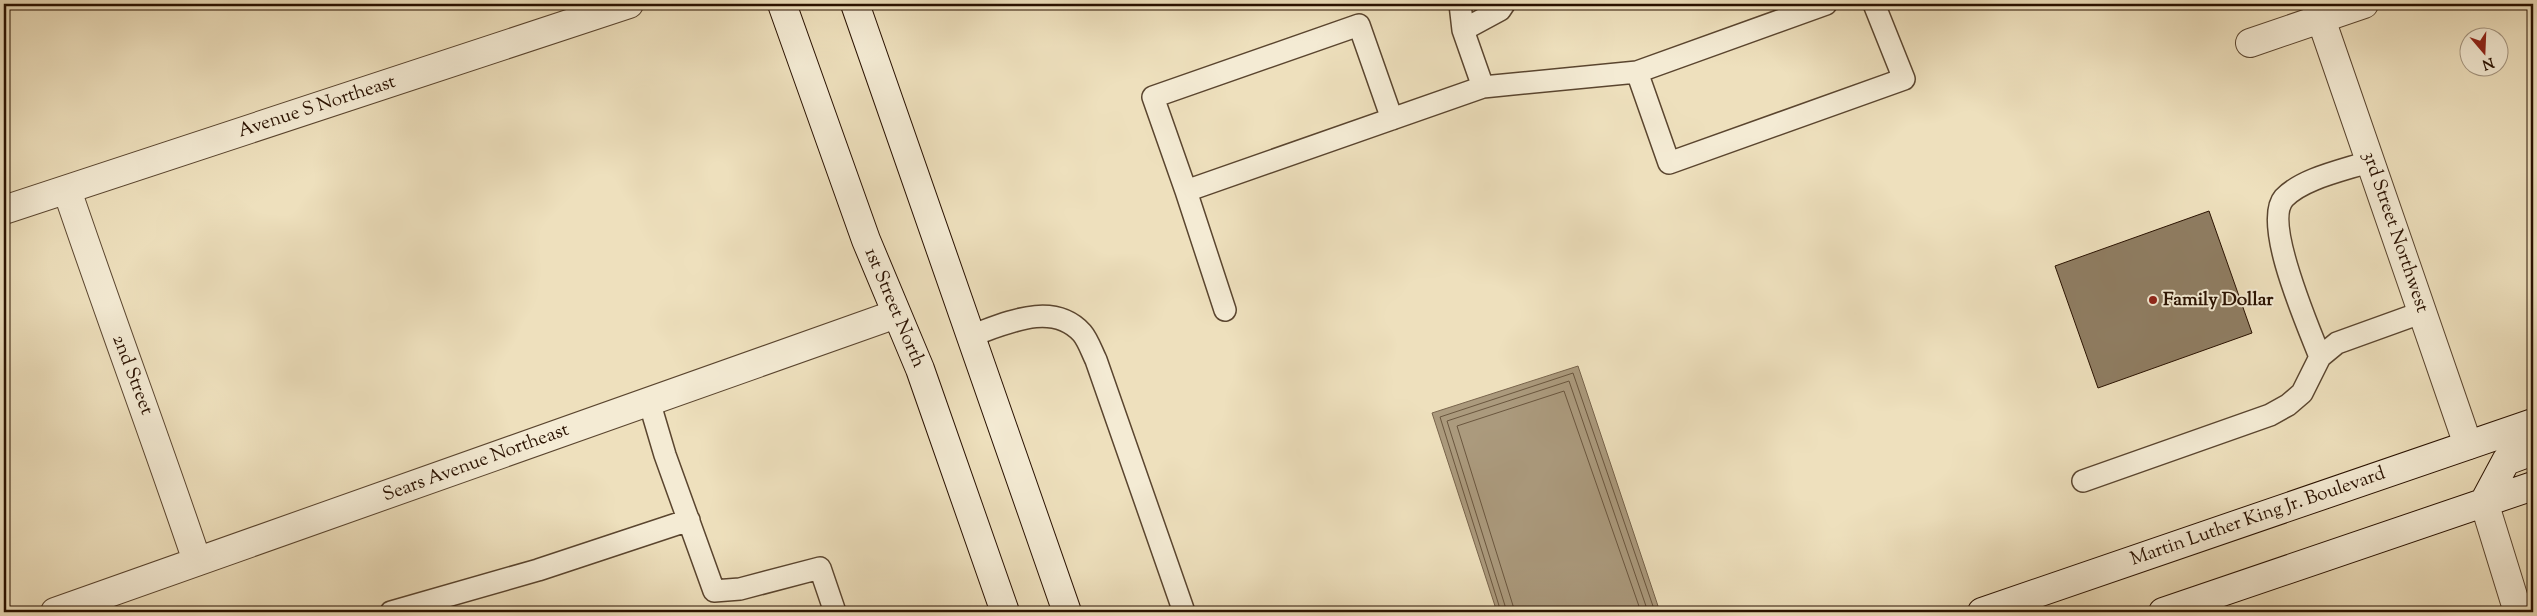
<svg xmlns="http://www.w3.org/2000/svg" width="2537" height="616" viewBox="0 0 2537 616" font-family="'Sorts Mill Goudy',serif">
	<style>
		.water { fill: #ab9a7d; stroke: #77634b }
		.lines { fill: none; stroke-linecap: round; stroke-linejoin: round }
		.shore { stroke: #6a563e; stroke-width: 1 }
		.building { fill: #8f7d62; stroke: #291100 }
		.lane-casing { stroke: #5a452f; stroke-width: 24 }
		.street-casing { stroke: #5a452f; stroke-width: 30 }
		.secondary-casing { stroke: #291100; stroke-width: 30 }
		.lane { stroke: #f4ebd4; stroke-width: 21 }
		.street { stroke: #f4ebd4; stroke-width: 28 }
		.secondary { stroke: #f4ebd4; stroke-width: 28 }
		.poi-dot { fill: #8f2418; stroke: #f4ebd4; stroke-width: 2 }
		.labels { text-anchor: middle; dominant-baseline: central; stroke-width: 4; stroke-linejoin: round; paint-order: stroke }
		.street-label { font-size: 19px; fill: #291100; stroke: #f4ebd4 }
		.poi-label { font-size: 19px; font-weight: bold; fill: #291100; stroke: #f4ebd4; text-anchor: start }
	</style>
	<rect width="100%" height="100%" fill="#eee0bd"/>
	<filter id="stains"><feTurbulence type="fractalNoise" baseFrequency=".004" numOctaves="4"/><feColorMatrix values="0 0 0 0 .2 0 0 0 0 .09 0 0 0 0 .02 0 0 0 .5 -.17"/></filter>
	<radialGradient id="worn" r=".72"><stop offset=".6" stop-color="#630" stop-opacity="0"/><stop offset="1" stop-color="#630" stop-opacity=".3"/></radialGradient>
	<path class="water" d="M1578 366 1660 612H1497L1432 413Z"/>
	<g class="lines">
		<path class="shore" d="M1501 612 1440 417 1573 373 1655 612
			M1507 612 1447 421 1569 381 1648 612
			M1515 612 1457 426 1564 391 1641 612"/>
	</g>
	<path class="building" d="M2209 211 2252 333 2098 388 2055 266Z"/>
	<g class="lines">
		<g class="lane-casing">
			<path id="lane" d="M1460 4 1463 30 1500 10 1504 4
				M1463 30 1483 87 1637 72 1826 4
				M1637 72 1669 163 1904 79 1874 4
				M1186 191 1153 97 1359 25 1392 119
				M1225 310 1186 191 1483 87
				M970 336C1005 324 1052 300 1082 333 1088 340 1092 352 1096 360L1184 612
				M2320 357C2309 328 2262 223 2284 198 2303 178 2345 170 2371 161
				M649 401 665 455 714 591 740 589 820 568 835 612
				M2083 481 2270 415 2288 405 2302 393 2320 357 2337 343 2423 312
				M391 612 538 570 689 520"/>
		</g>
		<g class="street-casing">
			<path id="street" d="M2321 19 2468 445
				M2250 43 2364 4
				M67 190C109 314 155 437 197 561
				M4 210 629 4
				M2484 502 2518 612
				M55 612 896 314"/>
		</g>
		<g class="secondary-casing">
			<path id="secondary" d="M782 4 866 240 920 369 1005 612
				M855 4 1067 612
				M2484 502 2506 461 2533 451
				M1982 612 2533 423
				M2163 612 2533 486"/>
		</g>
		<use href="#lane" class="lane"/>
		<use href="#street" class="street"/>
		<use href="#secondary" class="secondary"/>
	</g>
	<circle class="poi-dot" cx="2153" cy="300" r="5"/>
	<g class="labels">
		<g class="street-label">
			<text transform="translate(317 107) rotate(-18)">Avenue S Northeast</text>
			<text transform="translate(2395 232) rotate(71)">3rd Street Northwest</text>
			<text transform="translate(894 308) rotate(67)">1st Street North</text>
			<text transform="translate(132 375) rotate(69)">2nd Street</text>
			<text transform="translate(476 463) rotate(-20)">Sears Avenue Northeast</text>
			<text transform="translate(2258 517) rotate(-19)">Martin Luther King Jr. Boulevard</text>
		</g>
		<g class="poi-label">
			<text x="2163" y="300">Family Dollar</text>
		</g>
	</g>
	<rect width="2537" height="616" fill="none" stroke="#eee0bd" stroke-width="20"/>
	<rect x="5" y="5" width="2527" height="606" fill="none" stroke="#291100" stroke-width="2.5"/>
	<rect x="10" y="10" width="2517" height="596" fill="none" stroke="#291100"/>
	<g transform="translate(2484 52) rotate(161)"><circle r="24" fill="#f4ebd4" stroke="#a3947f"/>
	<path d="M0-4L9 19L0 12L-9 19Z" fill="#8f2418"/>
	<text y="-8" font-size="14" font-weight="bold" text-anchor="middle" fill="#291100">N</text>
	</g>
	<rect width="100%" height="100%" filter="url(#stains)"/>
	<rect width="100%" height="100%" fill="url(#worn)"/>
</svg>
